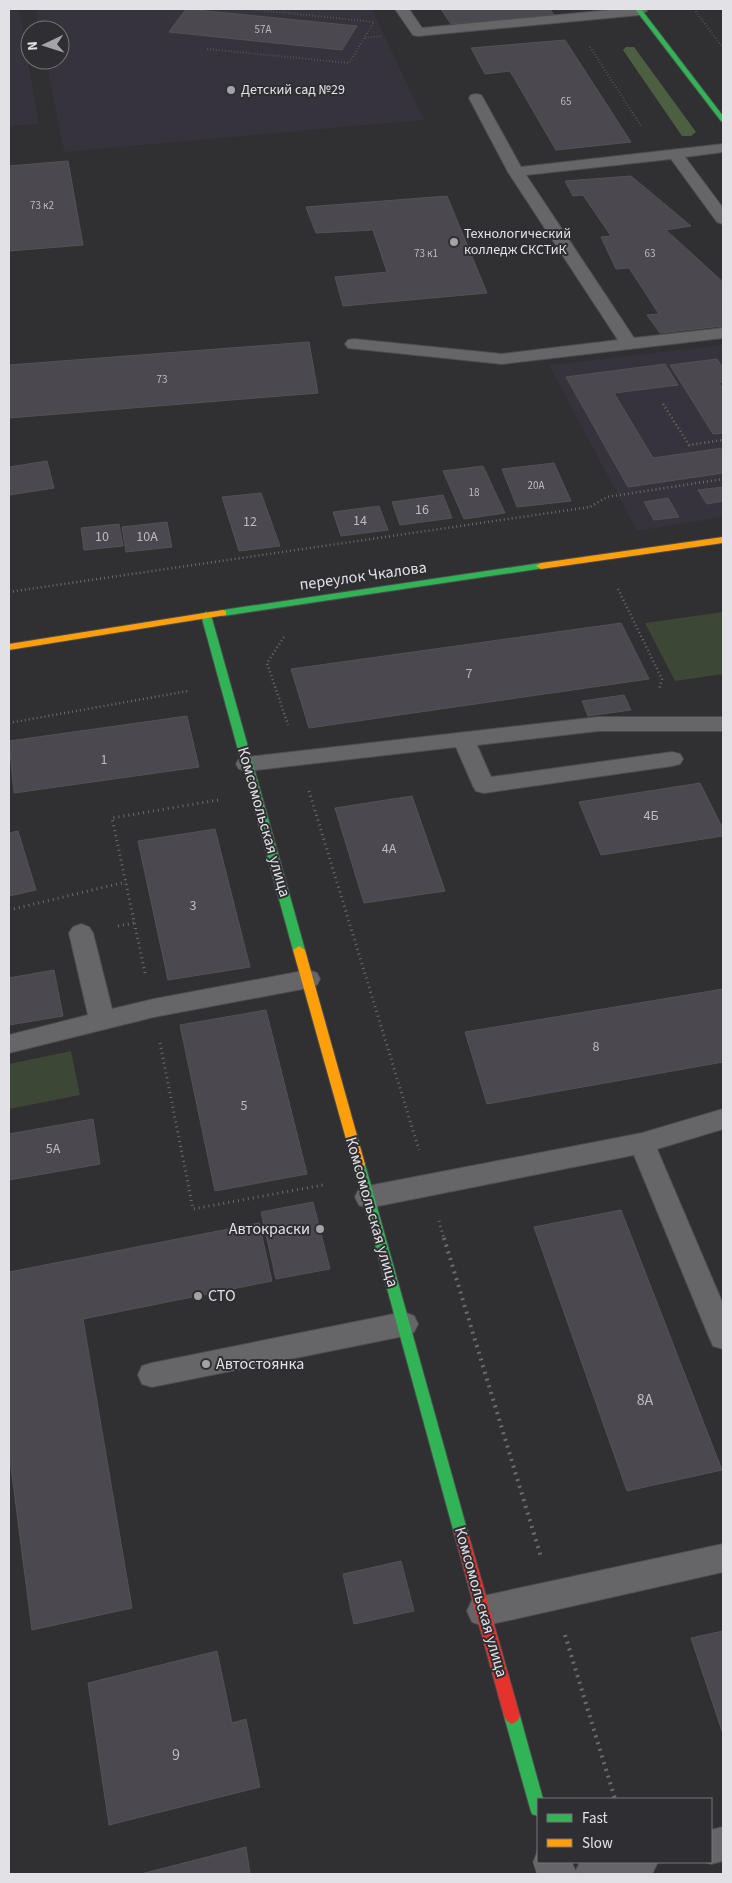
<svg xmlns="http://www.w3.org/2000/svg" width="732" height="1883" viewBox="0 0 732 1883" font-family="'Source Sans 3',sans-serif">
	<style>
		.built { fill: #36333d }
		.green { fill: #3c4835 }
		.forest { fill: #4d5f41 }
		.building { fill: #4b4850; stroke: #535254 }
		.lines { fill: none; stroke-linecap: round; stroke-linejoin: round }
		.lane-casing { stroke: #4d4c4e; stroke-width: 2 }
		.street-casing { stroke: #4d4c4e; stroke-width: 1 }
		.fast-casing { stroke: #4d4c4e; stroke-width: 2 }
		.slow-casing { stroke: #4d4c4e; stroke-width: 2 }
		.jam-casing { stroke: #4d4c4e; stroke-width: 2 }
		.path-far3 { stroke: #6c6c6e; stroke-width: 2; stroke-dasharray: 0.5 2.5; stroke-linecap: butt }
		.path-far2 { stroke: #6c6c6e; stroke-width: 2.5; stroke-dasharray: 1 3; stroke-linecap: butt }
		.path-far1 { stroke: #6c6c6e; stroke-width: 3; stroke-dasharray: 1 4; stroke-linecap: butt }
		.path { stroke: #6c6c6e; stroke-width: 4; stroke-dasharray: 2 5; stroke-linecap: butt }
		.lane { fill: #666567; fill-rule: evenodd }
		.street { fill: #666567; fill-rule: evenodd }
		.fast { fill: #30b455; fill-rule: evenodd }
		.slow { fill: #ff9f0a; fill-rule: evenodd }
		.jam { fill: #e5322d; fill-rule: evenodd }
		.poi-dot { fill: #a4a3a6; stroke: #2f2e33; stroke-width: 2 }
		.labels { text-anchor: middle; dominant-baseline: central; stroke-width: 4; stroke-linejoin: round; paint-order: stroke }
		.far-number-label { font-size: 11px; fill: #bcbbc0 }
		.far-poi-label { font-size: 14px; fill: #e2e1e5; stroke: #2f2e33; text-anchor: start }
		.number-label { font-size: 14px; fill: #bcbbc0 }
		.street-label { font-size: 16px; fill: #e2e1e5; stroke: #2f2e33 }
		.poi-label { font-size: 16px; fill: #e2e1e5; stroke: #2f2e33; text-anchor: start }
		.near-number-label { font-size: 16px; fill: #bcbbc0 }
	</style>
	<rect width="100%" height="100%" fill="#302f32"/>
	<path class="built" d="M9 9H19L39 124 9 126Z
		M36 9H372L424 120 64 152 46 60H60V30H40Z
		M723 345V517L637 531 549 365Z"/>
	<path class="green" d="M723 612V674L675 681 645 623Z
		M71 1051 80 1095 9 1109V1064Z"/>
	<path class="forest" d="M626 47H634L696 132 691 136H682L623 50Z"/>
	<path class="building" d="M186 9H187L357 26 342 50 169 32Z
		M441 9H550L554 15 451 24Z
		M565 40 631 142 556 150 510 71 485 74 471 48Z
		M68 161 83 245 9 251V166Z
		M631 176 691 226 666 230 723 282V305L720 306 723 310V326L660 333 647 315 659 314 629 268 616 269 601 237 611 236 583 195 573 196 565 181Z
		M447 196 487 293 343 306 335 277 387 272 373 230 316 233 306 207Z
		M309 342 318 393 9 418V365Z
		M717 359 723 368V382L719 383 723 389V433L713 434 670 365Z
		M665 364 678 385 614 393 653 458 723 448V473L628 487 566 377Z
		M47 461 54 488 9 495V467Z
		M554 463 571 501 517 507 502 469Z
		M483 466 505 513 464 519 443 471Z
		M723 487V501L707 504 698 490Z
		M261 493 280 546 239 551 222 497Z
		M443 495 452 518 400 525 392 502Z
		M668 498 679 517 654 520 644 502Z
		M379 506 388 530 341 536 333 512Z
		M167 522 172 547 126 552 122 527Z
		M119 524 123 546 84 550 81 528Z
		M621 623 649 679 309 728 291 669Z
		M624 695 631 710 588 716 582 701Z
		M187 716 199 767 14 793 9 741Z
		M700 783 723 829V836L601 855 579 802Z
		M412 796 445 891 364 903 335 808Z
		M215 829 250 967 168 980 138 841Z
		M18 831 36 890 9 896V833Z
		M54 970 63 1016 9 1025V978Z
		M723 989V1062L487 1104 465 1032Z
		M266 1010 307 1174 215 1191 180 1025Z
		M93 1119 100 1164 9 1180V1134Z
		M313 1202 330 1269 276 1279 261 1212Z
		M621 1210 722 1470 627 1491 534 1227Z
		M259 1223 272 1281 83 1319 132 1608 32 1630 9 1452V1272Z
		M401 1561 414 1611 354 1624 343 1574Z
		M723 1631V1734L691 1638Z
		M217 1651 232 1723 246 1719 260 1787 109 1825 88 1683Z
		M246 1847 250 1874H141Z"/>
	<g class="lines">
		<g class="lane-casing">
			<path id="lane" d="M395 9H409L422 28 621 9H645L647 11 640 15 418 36 413 35Z
				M476 94 481 95 483 98 521 167 723 144V152L685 157 723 208V224L717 222 671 159 526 175 634 338 723 328V338L502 364 348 348 345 344 348 340 354 339 502 354 618 340 508 172 469 98 471 95Z
				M598 717H723V731H598L477 745 491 777 672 752 680 754 683 759 680 764 672 766 484 793 476 791 473 786 456 747 247 771 239 769 236 764 239 759 247 757Z
				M81 924 89 927 93 933 112 1009 154 999 308 970 317 973 320 979 317 985 308 988 154 1017 9 1053V1035L88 1015 69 933 73 927Z
				M723 1109V1129L657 1149 723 1304V1349L713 1346 709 1337 634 1155 368 1208 359 1205 355 1197 359 1189 368 1186 642 1133Z
				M404 1312 414 1316 418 1324 414 1332 404 1336 152 1387 142 1384 138 1375 142 1366 152 1363Z
				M723 1544V1572L483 1626 472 1622 467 1611 472 1600 483 1596Z
				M723 1827V1861L711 1864 706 1862H711V1830Z
				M580 1862H658L652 1874H574Z"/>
		</g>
		<g class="street-casing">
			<path id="street" d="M538 1850V1862H572L577 1874H537L533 1862Z"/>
		</g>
		<g class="fast-casing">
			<path id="fast" d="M635 9H641L723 116V122L721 121Z
				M541 563 544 564V568L223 616 218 613 223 610Z
				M206 612 211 615 305 950 299 954 293 950 201 615Z
				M359 1159 363 1160 365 1164 468 1533 466 1538 461 1540 456 1538 454 1533 353 1164 355 1160Z
				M512 1708 517 1711 520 1716 543 1799H538V1816L532 1814 530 1808 504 1716 507 1711Z"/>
		</g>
		<g class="slow-casing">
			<path id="slow" d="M723 537V543L541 569 536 566 541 563Z
				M223 610 226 611V615L9 650V644Z
				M299 946 305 950 365 1164 363 1168 359 1169 355 1168 353 1164 293 950Z"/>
		</g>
		<g class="jam-casing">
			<path id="jam" d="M461 1526 466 1528 468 1533 520 1716 517 1721 512 1724 507 1721 504 1716 454 1533 456 1528Z"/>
		</g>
		<path class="path-far3" d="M694 9 723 48
			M365 38 381 36
			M590 47 641 126
			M207 49 349 63 374 22 249 9"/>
		<path class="path-far2" d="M663 404 689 445 723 440
			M618 589 662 679 659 690
			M9 592 590 507 607 497 723 479
			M284 637 267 663 288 725
			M9 723 188 691"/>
		<path class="path-far1" d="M309 791 419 1150
			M9 910 126 882
			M118 926 134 923
			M145 973 112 818 218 800
			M160 1043 193 1209 323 1185
			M439 1221 444 1239"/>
		<path class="path" d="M444 1238 541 1557
			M565 1635 615 1799"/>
		<use href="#lane" class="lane"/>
		<use href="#street" class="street"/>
		<use href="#fast" class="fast"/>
		<use href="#slow" class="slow"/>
		<use href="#jam" class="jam"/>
	</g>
	<g class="poi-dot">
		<circle cx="231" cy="90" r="5"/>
		<circle cx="454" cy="242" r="5"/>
		<circle cx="320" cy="1229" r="5"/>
		<circle cx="198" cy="1296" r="5"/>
		<circle cx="206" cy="1364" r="5"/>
	</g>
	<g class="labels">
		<g class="far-number-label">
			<text x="263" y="29">57А</text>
			<text x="566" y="101">65</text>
			<text x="42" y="205">73 к2</text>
			<text x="426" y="253">73 к1</text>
			<text x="650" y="253">63</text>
			<text x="162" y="379">73</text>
			<text x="536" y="485">20А</text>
			<text x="474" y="492">18</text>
		</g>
		<g class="far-poi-label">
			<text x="241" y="90">Детский сад №29</text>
			<text x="464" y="234">Технологический<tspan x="464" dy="16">колледж СКСТиК</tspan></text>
		</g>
		<g class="number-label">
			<text x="422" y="510">16</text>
			<text x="360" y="521">14</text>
			<text x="250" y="522">12</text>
			<text x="102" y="537">10</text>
			<text x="147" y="537">10А</text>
			<text x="469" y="674">7</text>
			<text x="104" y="760">1</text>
			<text x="651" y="816">4Б</text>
			<text x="389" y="849">4А</text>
			<text x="193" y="906">3</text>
			<text x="596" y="1047">8</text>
			<text x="244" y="1106">5</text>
			<text x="53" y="1149">5А</text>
		</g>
		<g class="street-label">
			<text transform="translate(363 576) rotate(-8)">переулок Чкалова</text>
			<text transform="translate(264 822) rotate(74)">Комсомольская улица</text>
			<text transform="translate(372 1212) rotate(74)">Комсомольская улица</text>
			<text transform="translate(481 1602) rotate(74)">Комсомольская улица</text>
		</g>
		<g class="poi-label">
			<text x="310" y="1229" text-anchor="end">Автокраски</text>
			<text x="208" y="1296">СТО</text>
			<text x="216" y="1364">Автостоянка</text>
		</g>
		<g class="near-number-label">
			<text x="645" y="1400">8А</text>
			<text x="176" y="1755">9</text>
		</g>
	</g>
	<rect width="732" height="1883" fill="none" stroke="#e2e1e5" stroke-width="20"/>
	<rect x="537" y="1798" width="175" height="65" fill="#2f2e33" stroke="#77767a"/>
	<rect x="547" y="1814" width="25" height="8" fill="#30b455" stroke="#77767a"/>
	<text x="582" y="1823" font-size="15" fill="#e2e1e5">Fast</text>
	<rect x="547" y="1839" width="25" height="8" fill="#ff9f0a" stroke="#77767a"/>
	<text x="582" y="1848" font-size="15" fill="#e2e1e5">Slow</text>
	<g transform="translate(45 45) rotate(266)"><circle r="24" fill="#2f2e33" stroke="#77767a"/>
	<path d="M0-4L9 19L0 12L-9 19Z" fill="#a4a3a6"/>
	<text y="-8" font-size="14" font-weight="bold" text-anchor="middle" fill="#e2e1e5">N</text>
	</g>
</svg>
